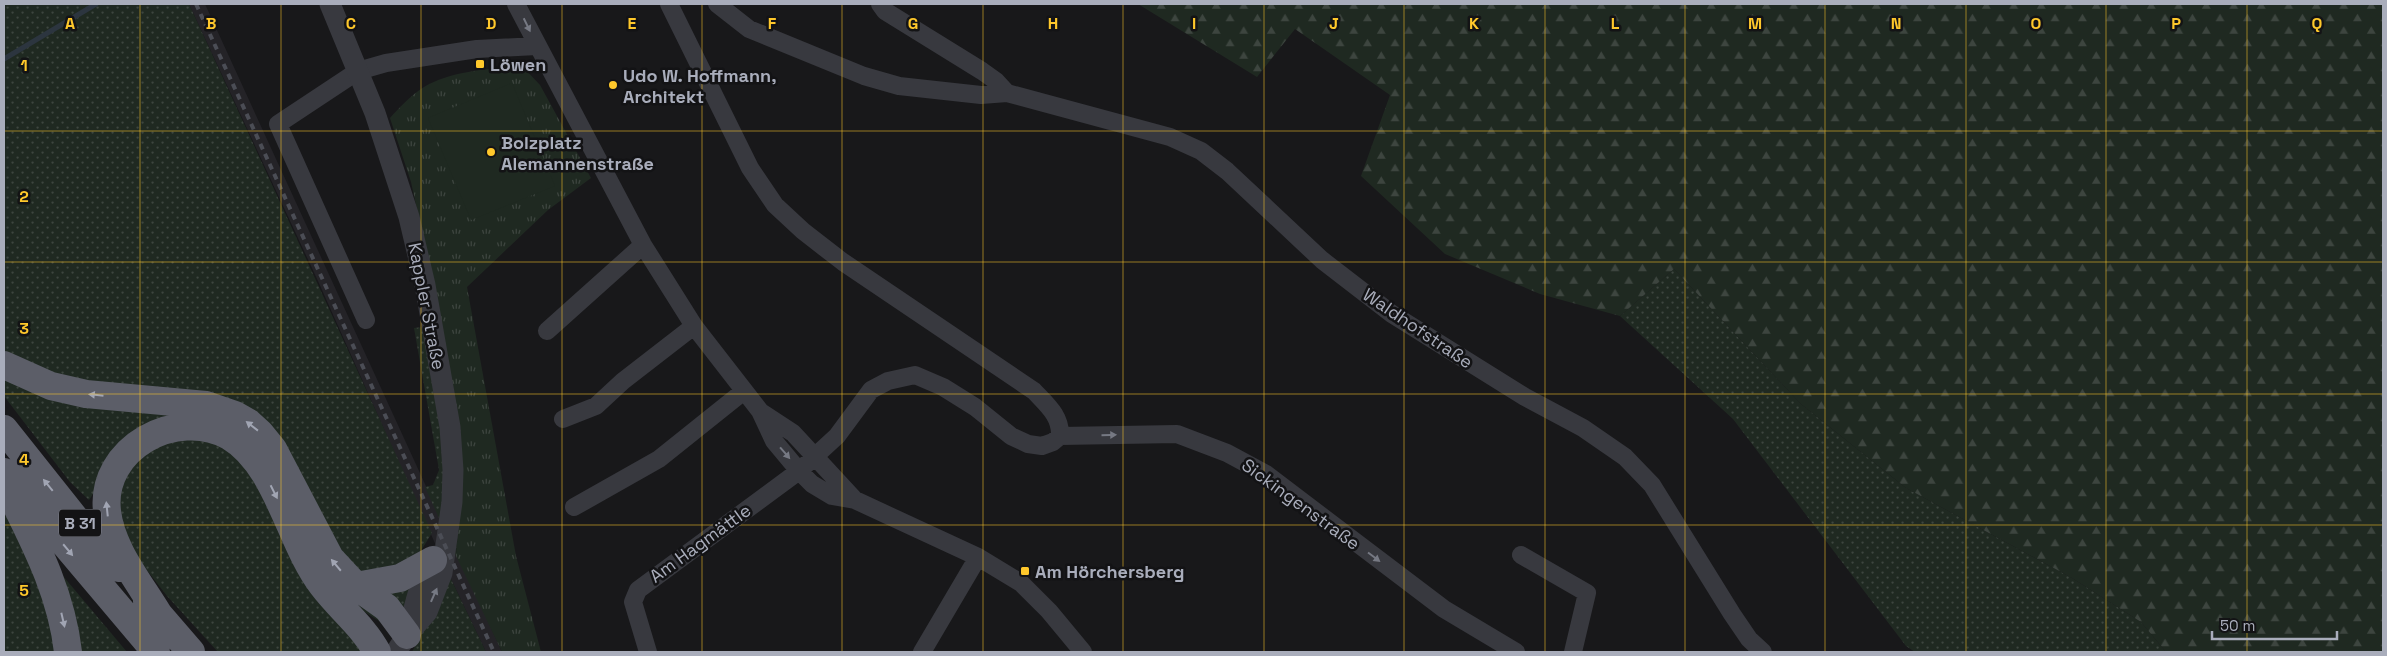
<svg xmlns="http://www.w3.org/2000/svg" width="2387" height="656" viewBox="0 0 2387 656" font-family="'Space Grotesk',sans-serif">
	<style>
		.built { fill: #242327 }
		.grass { fill: url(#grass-dots) }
		.forest { fill: url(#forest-firs) }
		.park { fill: url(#park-tufts) }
		.pitch { fill: #1f2921 }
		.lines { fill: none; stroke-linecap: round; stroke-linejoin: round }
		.stream { stroke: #2c353f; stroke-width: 5 }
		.minor { stroke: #38393f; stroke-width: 18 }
		.tertiary { stroke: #38393f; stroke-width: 21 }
		.trunk { stroke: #5c5e68; stroke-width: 28 }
		.rail { stroke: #4b4d55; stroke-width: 4; stroke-dasharray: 6 5; stroke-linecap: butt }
		.oneway { fill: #767983 }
		.oneway2 { fill: #a1a5b3 }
		.grid { fill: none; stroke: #ffc82b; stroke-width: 1; stroke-opacity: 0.55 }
		.poi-dot { fill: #ffc82b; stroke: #131315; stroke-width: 2 }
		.labels { text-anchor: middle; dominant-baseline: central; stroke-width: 5; stroke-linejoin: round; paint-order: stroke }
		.shield { fill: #131315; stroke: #7c7f89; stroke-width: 1 }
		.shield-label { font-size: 16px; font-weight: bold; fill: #a9adbb }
		.poi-label { font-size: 18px; font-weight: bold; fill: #a9adbb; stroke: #131315; text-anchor: start }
		.street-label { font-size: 18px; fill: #a9adbb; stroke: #131315 }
		.grid-label { font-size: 16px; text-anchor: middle; font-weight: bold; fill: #ffc82b; stroke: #131315; stroke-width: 5; stroke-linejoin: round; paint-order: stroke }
	</style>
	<defs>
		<pattern id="grass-dots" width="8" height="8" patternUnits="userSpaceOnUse" patternTransform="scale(1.25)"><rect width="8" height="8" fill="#1f2921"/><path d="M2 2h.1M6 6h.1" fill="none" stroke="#3d453f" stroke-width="1.8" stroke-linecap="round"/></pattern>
		<pattern id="forest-firs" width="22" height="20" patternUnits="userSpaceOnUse" patternTransform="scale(1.25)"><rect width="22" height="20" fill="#1f2921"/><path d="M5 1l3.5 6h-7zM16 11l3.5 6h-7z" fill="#3d453f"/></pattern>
		<pattern id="park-tufts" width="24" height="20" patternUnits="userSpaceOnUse" patternTransform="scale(1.25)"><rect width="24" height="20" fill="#1f2921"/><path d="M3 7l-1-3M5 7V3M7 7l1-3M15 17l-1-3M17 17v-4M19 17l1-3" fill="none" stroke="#3d453f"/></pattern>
	</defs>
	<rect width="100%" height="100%" fill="#18181a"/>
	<path class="built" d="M189 4H205L502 652H486L450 577 318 281Z"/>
	<path class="grass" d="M4 4H189L432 533 417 557 369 576 341 562 277 445 77 384 4 356Z
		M1674 269 1801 404 1906 488 2072 578 2141 622 2166 652H1915L1906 646 1733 419 1620 316Z
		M441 325 462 480 456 556 425 487 433 485 439 470 414 328Z
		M4 374C38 394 80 403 120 406 159 408 204 404 239 424 286 452 295 514 322 558 338 585 362 602 388 619L384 624C366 613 346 601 334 583 291 526 278 415 188 416 164 417 141 424 123 441 105 458 103 482 89 500L70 482 4 396Z
		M186 437 218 443 248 467 368 652H218L167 596 132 551 123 535 118 495 124 478 142 452Z
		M4 513 26 543 49 603 57 652H4Z
		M63 576 127 652H76Z
		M450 577 486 652H412Z
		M414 584 406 608 384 596Z"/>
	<path class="forest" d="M1138 4H2383V652H2166L2141 622 2072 578 1906 488 1801 404 1674 269 1620 316 1540 294 1445 254 1361 176 1390 95 1295 29 1257 77Z"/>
	<path class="park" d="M521 65 540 85 591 178 548 210 467 287 516 556 541 652H502L456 556 462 480 424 241 411 182 390 118C400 107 411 95 424 87 453 70 489 70 521 65Z"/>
	<path class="pitch" d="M512 83 555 186 471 220 428 118Z"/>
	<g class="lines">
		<path class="stream" d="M4 59 96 4"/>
		<path class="minor" d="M516 4 643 245 694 326 760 411 774 441 799 471 812 484 832 496 855 500 978 557 1021 583 1049 611 1083 652
			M717 4 749 29 864 76 899 86 981 95 1007 93 1170 137 1201 151 1227 171 1322 260 1392 314 1525 397 1583 428 1625 457 1652 485 1732 614 1749 639 1763 652
			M880 4 885 11 982 71 996 81 1007 93
			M366 320 278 124 358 71 386 63 477 49 537 46
			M547 331 643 245
			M761 412 793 433 855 500
			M563 419 596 406 623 381 694 326
			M1060 436 1177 434 1227 453 1266 474 1444 609 1516 652
			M574 507 659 459 744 391
			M1521 555 1587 593 1573 652
			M648 652 633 602 638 590 799 471 837 436 871 390 888 381 915 375 943 387 975 407 1011 436 1028 444 1042 446 1053 442 1060 436C1061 416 1047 405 1034 391L843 262 803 231 775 205 750 168 669 4
			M922 652 978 557"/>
		<path class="tertiary" d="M330 4 375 113 409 217 425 285 450 427 453 470 452 502 442 573 427 612 407 635 396 652
			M410 623 418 594 436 556"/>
		<path class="trunk" d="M4 365 51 386 86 394 206 405 235 415 249 423 260 433 273 449 330 558 356 586 387 608 407 635
			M4 429 74 517 119 568
			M4 472 156 652
			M15 503C39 551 62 598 68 652
			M356 586 400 578 433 560
			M147 601 191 652
			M159 615C140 583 111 549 107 511 100 448 176 407 229 436 278 465 289 542 322 585 340 609 363 626 377 652"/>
		<path class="rail" d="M196 4 494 652"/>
	</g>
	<defs><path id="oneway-solid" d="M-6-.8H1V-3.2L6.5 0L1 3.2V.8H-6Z" transform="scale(1.25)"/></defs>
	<g class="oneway">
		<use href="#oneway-solid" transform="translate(527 25) rotate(64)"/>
		<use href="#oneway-solid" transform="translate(1109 435) rotate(-1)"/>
		<use href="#oneway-solid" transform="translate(785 453) rotate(49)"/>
		<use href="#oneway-solid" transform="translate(1374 557) rotate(37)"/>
		<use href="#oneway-solid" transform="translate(434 595) rotate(-66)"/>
	</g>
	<g class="oneway2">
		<use href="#oneway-solid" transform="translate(96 395) rotate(-174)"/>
		<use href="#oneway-solid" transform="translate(252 426) rotate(-142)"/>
		<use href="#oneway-solid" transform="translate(48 485) rotate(-129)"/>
		<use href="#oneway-solid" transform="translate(274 492) rotate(63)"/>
		<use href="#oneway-solid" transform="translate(107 509) rotate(-96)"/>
		<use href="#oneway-solid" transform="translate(68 550) rotate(50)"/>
		<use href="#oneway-solid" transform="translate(336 565) rotate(-130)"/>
		<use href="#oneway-solid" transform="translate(63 620) rotate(77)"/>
	</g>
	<path class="grid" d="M140 4V652M281 4V652M421 4V652M562 4V652M702 4V652M842 4V652M983 4V652M1123 4V652M1264 4V652M1404 4V652M1545 4V652M1685 4V652M1825 4V652M1966 4V652M2106 4V652M2247 4V652M4 131H2383M4 262H2383M4 394H2383M4 525H2383"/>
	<g class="poi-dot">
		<rect x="475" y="59" width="10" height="10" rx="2.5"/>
		<circle cx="613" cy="85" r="5"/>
		<circle cx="491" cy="152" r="5"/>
		<rect x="1020" y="566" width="10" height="10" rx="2.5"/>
	</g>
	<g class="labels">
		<rect class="shield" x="59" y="509.5" width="42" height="27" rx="4"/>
		<g class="shield-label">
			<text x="80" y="523">B 31</text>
		</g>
		<g class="poi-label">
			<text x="490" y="64">Löwen</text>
			<text x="623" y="75">Udo W. Hoffmann,<tspan x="623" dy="21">Architekt</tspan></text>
			<text x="501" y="142">Bolzplatz<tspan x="501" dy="21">Alemannenstraße</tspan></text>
			<text x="1035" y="571">Am Hörchersberg</text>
		</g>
		<g class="street-label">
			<text transform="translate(427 306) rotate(79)">Kappler Straße</text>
			<text transform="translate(1418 328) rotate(34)">Waldhofstraße</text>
			<text transform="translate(1301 504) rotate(36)">Sickingenstraße</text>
			<text transform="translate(700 543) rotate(-36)">Am Hagmättle</text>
		</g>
	</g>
	<g class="grid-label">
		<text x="70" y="29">A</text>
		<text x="211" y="29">B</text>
		<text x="351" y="29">C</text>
		<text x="491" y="29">D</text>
		<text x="632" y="29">E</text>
		<text x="772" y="29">F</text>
		<text x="913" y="29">G</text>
		<text x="1053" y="29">H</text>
		<text x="1194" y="29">I</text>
		<text x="1334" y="29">J</text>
		<text x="1474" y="29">K</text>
		<text x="1615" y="29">L</text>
		<text x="1755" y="29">M</text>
		<text x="1896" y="29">N</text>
		<text x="2036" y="29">O</text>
		<text x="2176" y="29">P</text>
		<text x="2317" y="29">Q</text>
		<text x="24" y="71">1</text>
		<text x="24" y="202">2</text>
		<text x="24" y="334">3</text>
		<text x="24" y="465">4</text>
		<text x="24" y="596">5</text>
	</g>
	<rect width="2387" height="656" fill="none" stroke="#a9adbb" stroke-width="10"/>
	<path d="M2212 631v8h125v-8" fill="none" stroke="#a9adbb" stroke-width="2.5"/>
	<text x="2220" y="631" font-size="15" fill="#a9adbb" stroke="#131315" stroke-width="4" paint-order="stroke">50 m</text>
</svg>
